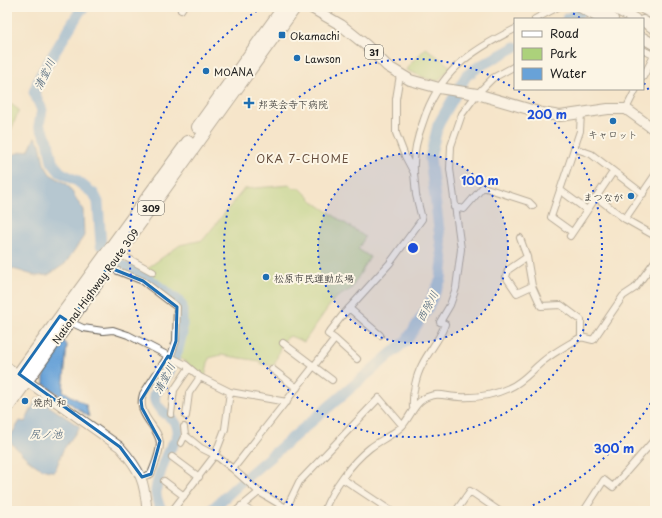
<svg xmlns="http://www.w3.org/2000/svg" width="662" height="518" viewBox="0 0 662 518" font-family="'Playpen Sans','Klee One',sans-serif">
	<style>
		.green { fill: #acd17b; stroke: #64764c }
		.water { fill: #68a2d8; stroke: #425f7a }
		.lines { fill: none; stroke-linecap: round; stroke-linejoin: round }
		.river { stroke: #68a2d8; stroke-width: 11 }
		.street-casing { stroke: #686259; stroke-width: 8 }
		.secondary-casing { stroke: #686259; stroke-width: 11 }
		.primary-casing { stroke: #686259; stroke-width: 12 }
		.highway-casing { stroke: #686259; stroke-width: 14 }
		.street { stroke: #fff; stroke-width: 6 }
		.secondary { stroke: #fff; stroke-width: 9 }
		.primary { stroke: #fff; stroke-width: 10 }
		.highway { stroke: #fff; stroke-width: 12 }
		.marked { fill: none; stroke: #1f6fb2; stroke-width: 3; stroke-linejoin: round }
		.ring { fill: none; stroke: #1d4ed8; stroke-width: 2; stroke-dasharray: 2 4 }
		.poi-dot { fill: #1f6fb2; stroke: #fcf5e5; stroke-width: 1.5 }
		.labels { text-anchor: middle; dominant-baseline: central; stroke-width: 4; stroke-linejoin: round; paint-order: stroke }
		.shield { fill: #fcf5e5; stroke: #5f5d58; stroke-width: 1 }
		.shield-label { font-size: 9px; font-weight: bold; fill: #1c1c1c }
		.poi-label { font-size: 10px; fill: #1c1c1c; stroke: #fcf5e5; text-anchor: start }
		.street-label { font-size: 10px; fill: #1c1c1c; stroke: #fcf5e5 }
		.water-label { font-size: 11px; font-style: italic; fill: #3e5871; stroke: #fcf5e5 }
		.neighbourhood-label { font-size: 11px; letter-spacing: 1px; fill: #644c3c; stroke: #fcf5e5 }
		.centre { fill: #1d4ed8; stroke: #fcf5e5; stroke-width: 2 }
		.ring-label { font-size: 12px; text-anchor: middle; font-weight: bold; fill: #1d4ed8; stroke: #fcf5e5; stroke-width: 4; stroke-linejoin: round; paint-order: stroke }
	</style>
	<rect width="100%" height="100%" fill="#fcf5e5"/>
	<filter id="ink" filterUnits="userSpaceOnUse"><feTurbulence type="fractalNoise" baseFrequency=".025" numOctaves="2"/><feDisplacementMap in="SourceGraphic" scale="8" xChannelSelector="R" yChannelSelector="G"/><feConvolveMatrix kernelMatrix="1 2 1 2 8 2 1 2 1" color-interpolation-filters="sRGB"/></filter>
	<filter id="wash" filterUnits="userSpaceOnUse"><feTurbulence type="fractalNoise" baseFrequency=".012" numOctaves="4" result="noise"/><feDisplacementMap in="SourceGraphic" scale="16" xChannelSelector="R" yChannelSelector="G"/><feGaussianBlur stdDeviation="0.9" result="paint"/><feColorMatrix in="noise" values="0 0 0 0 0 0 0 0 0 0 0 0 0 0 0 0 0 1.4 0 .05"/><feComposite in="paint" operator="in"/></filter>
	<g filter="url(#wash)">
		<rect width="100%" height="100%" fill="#f5e5ca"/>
		<path class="green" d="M426 48 451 67 438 81 428 79 406 70 410 64Z
			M7 101 19 110 10 133 7 131Z
			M290 185 294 188H300L314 202 365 237 358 249 370 257 351 289 334 299 304 342 290 336 282 342 274 366 261 364 260 361 221 355 209 358 205 377 179 357C182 339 188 317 181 300L145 273 149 267 180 245 203 240 244 189Z"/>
		<path class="water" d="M35 137 40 144 44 164 50 174 68 185 83 210 84 236 65 264 48 275 36 276 7 267V156L29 150Z
			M63 340 67 345 63 391 86 405 89 417 44 384V371Z
			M37 398 80 427 63 450 55 471C37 473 20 451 8 440L20 421 25 422Z"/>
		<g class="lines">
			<path class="river" d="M85 7 80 11 40 76 34 92 42 110 39 125 48 141 52 162 60 172 77 181 94 194 98 202 101 245
				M567 19 590 7
				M120 265 143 275 177 300 182 306V333L178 349 169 372 154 396C156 414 176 415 178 430 179 439 172 444 168 452 164 460 157 481 156 490 155 498 159 505 162 511
				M210 511 250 474 407 340 427 309 441 279 443 261 430 158 438 125 466 76 478 67 515 47"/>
		</g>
	</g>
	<g filter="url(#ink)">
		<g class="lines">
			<g class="street-casing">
				<path id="street" d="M181 10 183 7
					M642 10 655 17
					M535 19 558 7
					M643 50 655 56
					M643 77 655 54
					M626 109 636 89
					M574 148 591 154 643 194
					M414 170C413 153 417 138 423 122 439 72 470 51 515 29
					M560 190 587 210
					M596 197 625 219 655 175
					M454 207 464 209 483 187 529 202 533 206
					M625 219 655 236
					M572 232 551 217 580 131 581 113
					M570 236 613 172
					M520 238 527 257 532 286 541 306 561 305 581 320V337
					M118 253 153 272
					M527 257 508 270 506 277 517 293 532 286
					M108 267 143 281 177 307 176 341 170 358
					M349 308 380 335
					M68 321 83 328 103 331 113 330 128 335 186 365 200 377 230 392 287 402
					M335 339 357 359
					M283 343 332 380
					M272 369 297 388
					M230 392 225 429 215 455 233 469
					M413 407C412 394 416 376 422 365 429 350 440 340 445 324L440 322 450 305 456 288 461 249 450 169 451 146 462 114 477 94 493 78 515 66
					M171 414 174 390 189 368
					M186 416 189 393 200 377
					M181 443 185 435 184 427
					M172 457 199 477
					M142 477 151 474C155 464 160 454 160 443 159 426 136 417 143 394L168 356
					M343 479 391 511
					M164 481 184 496
					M259 492 291 511
					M241 506 251 511
					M172 511 215 455 201 448 185 435
					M236 511 259 492 233 469 335 339 328 334 342 316 390 263 422 219 416 195 414 173 405 156 396 133V99L400 75
					M285 511 299 482 379 398 402 425
					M324 511C333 488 351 463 370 448 380 440 395 434 403 425 413 413 416 397 435 395 442 394 451 397 459 397 476 398 494 395 509 388 523 382 531 371 542 362 554 352 568 345 581 337L593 340 623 296 635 288 655 261
					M456 511 470 491 499 511
					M584 511 604 480 613 487 655 439"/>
			</g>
			<g class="secondary-casing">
				<path id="secondary" d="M7 367 120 447C140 470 145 481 147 511"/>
			</g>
			<g class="primary-casing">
				<path id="primary" d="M310 7 341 25 367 46 387 66 410 80 439 88 477 94 542 113 560 116 608 109H626L655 130
					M580 7 602 19
					M612 7 635 19
					M596 9 613 19
					M643 21 655 29
					M643 38 655 45"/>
			</g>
			<g class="highway-casing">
				<path id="highway" d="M198 127 284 7
					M7 390 188 142
					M7 408 295 7"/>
			</g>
			<use href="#street" class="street"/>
			<use href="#secondary" class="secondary"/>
			<use href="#primary" class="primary"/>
			<use href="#highway" class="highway"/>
		</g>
	</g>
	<path d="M0 0H662V518H0ZM108 267 143 281 177 307 176 341 170 358 168 356 141 400 142 408 160 441 151 474 142 477 120 447 19 374 60 316 69 322Z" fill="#f5e5ca" fill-opacity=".55" fill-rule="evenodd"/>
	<path class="marked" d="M108 267 143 281 177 307 176 341 170 358 168 356 141 400 142 408 160 441 151 474 142 477 120 447 19 374 60 316 69 322Z"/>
	<circle cx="413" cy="248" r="95" fill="#1d4ed8" fill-opacity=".12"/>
	<g class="ring">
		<circle cx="413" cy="248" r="95"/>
		<circle cx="413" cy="248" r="189"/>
		<path d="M654 398A284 284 0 0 1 522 510M304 510A284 284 0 0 1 263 7M563 7A284 284 0 0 1 580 18M644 83A284 284 0 0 1 654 98"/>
	</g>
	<g class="poi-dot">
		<rect x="278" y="31" width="8" height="8" rx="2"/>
		<circle cx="297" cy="58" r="4"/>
		<circle cx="206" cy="71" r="4"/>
		<path d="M247 97h4v4h4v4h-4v4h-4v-4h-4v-4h4z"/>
		<circle cx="613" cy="121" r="4"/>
		<circle cx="631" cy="196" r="4"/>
		<circle cx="266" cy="277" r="4"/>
		<circle cx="25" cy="401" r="4"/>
	</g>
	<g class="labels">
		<g class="shield">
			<rect x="365" y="45" width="18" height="14" rx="3"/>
			<rect x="138" y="201" width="26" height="14" rx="3"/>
		</g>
		<g class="shield-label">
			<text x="374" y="52">31</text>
			<text x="151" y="208">309</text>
		</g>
		<g class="poi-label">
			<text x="290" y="35">Okamachi</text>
			<text x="305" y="58">Lawson</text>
			<text x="214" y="71">MOANA</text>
			<text x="258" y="103">邦英会寺下病院</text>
			<text x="613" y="133" text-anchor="middle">キャロット</text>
			<text x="623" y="196" text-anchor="end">まつなが</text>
			<text x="274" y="277">松原市民運動広場</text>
			<text x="33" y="401">焼肉 和</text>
		</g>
		<g class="street-label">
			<text transform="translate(95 286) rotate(-54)">National Highway Route 309</text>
		</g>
		<g class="water-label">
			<text transform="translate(44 74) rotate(-64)">清堂川</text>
			<text transform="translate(427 306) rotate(-62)">西除川</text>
			<text transform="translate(164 378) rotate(-62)">清堂川</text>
			<text x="46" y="433">尻ノ池</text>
		</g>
		<g class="neighbourhood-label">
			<text x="303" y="158">OKA 7-CHOME</text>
		</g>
	</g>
	<circle cx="413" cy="248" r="6" class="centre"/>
	<g class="ring-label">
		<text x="547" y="119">200 m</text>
		<text x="480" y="185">100 m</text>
		<text x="614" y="453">300 m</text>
	</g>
	<rect width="662" height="518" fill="none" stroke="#fcf5e5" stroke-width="24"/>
	<rect x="514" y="18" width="130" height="72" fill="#fcf5e5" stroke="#a29e95"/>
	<rect x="522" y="31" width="20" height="6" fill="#ffffff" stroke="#a29e95"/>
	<text x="550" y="38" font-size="12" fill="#1c1c1c">Road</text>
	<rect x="522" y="48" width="20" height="12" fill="#acd17b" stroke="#a29e95"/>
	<text x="550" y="58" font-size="12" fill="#1c1c1c">Park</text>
	<rect x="522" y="68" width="20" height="12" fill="#68a2d8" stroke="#a29e95"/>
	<text x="550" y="78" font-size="12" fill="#1c1c1c">Water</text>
</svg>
